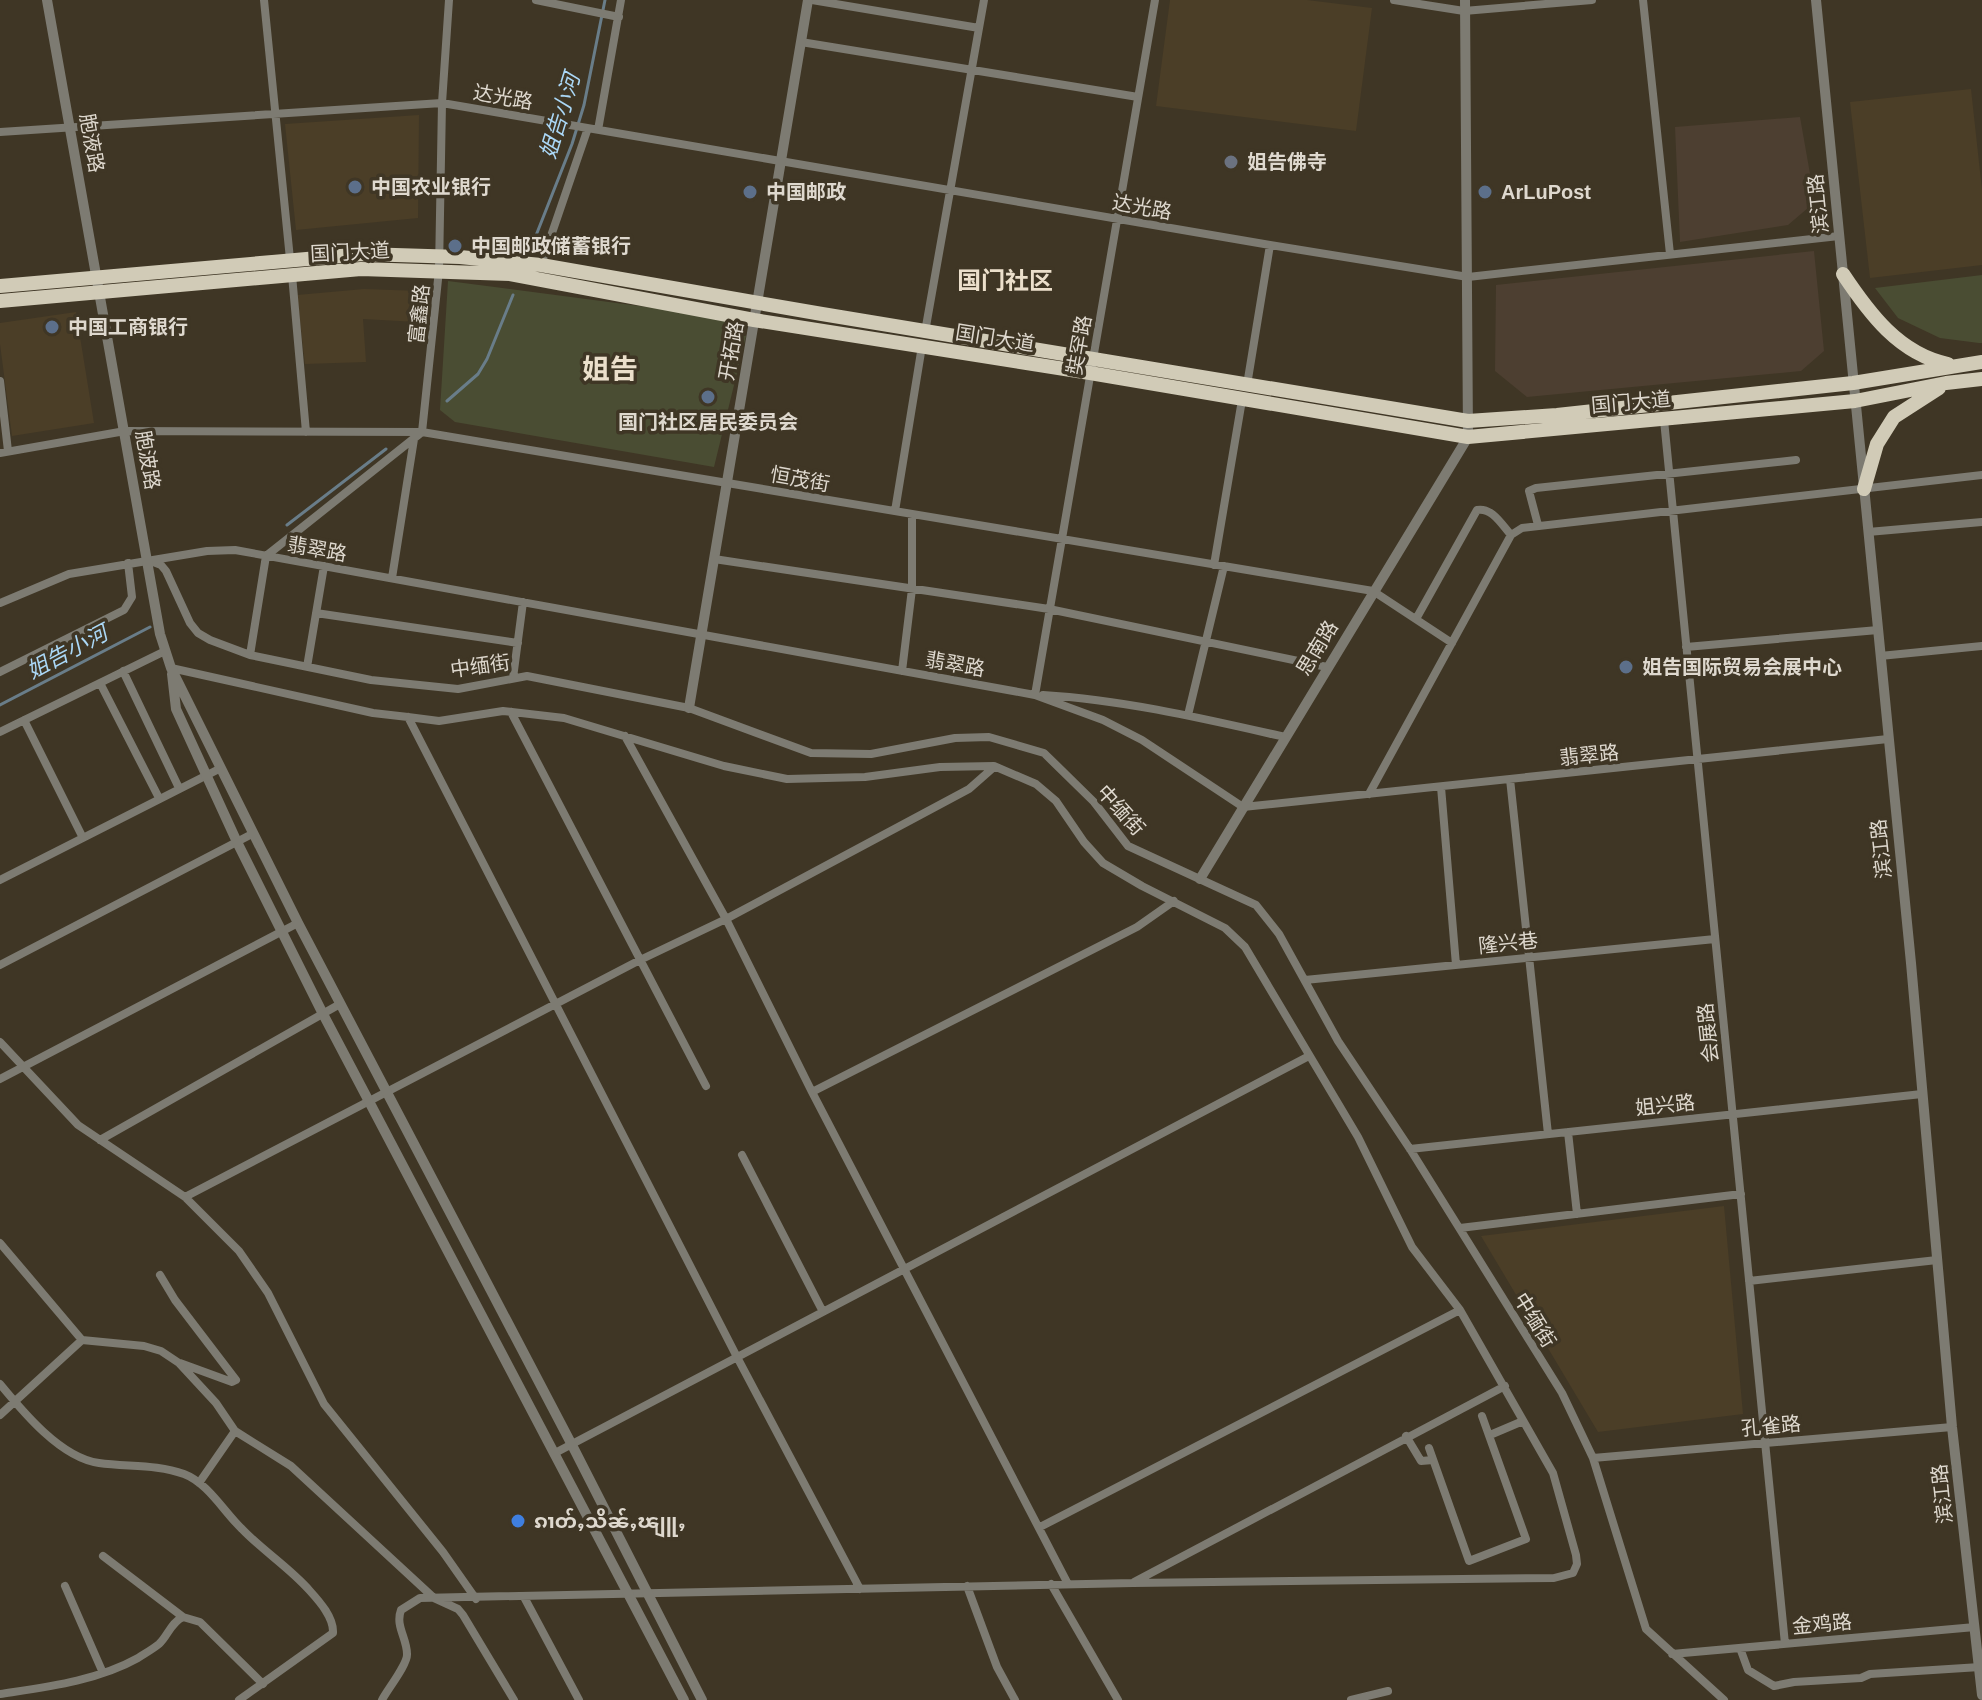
<svg xmlns="http://www.w3.org/2000/svg" width="1982" height="1700" viewBox="0 0 1982 1700" font-family="Helvetica,'Noto Sans SC','Noto Sans Myanmar',sans-serif">
	<style>
		.built { fill: #4b3e27 }
		.industrial { fill: #4d3f31 }
		.green { fill: #4a4d33 }
		.lines { fill: none; stroke-linecap: round; stroke-linejoin: round }
		.stream { stroke: #697d89; stroke-width: 3 }
		.minor { stroke: #7d7b72; stroke-width: 8 }
		.tertiary { stroke: #7d7b72; stroke-width: 10 }
		.trunk { stroke: #d1cbb7; stroke-width: 14 }
		.worship-dot { fill: #6b7280; stroke: #3f3625; stroke-width: 3 }
		.service-dot { fill: #5c6f8a; stroke: #3f3625; stroke-width: 3 }
		.shop-dot { fill: #3f7fe0; stroke: #3f3625; stroke-width: 3 }
		.labels { text-anchor: middle; dominant-baseline: central; stroke-width: 7; stroke-linejoin: round; paint-order: stroke }
		.street-label { font-size: 20px; fill: #ded8ce; stroke: #3f3625 }
		.poi-label { font-size: 20px; font-weight: bold; fill: #ded8ce; stroke: #3f3625; text-anchor: start }
		.water-label { font-size: 22px; font-style: italic; fill: #abd8f7; stroke: #3f3625 }
		.quarter-label { font-size: 24px; font-weight: bold; fill: #ebdfcb; stroke: #3f3625 }
		.district-label { font-size: 28px; font-weight: bold; fill: #ebdfcb; stroke: #3f3625 }
	</style>
	<rect width="100%" height="100%" fill="#3f3625"/>
	<path class="built" d="M1170 0H1307L1372 8 1356 131 1156 106Z
		M1971 89 1982 190V265L1870 278 1850 102Z
		M419 115 418 218 296 230 285 124Z
		M364 289 420 291 417 322 363 319 366 362 305 364 297 295Z
		M76 312 94 423 12 436 0 344V323Z
		M1724 1206 1743 1414 1598 1432 1481 1236Z"/>
	<path class="industrial" d="M1800 117 1815 202 1788 225 1680 242 1675 127Z
		M1814 251 1824 351 1801 371 1527 397 1495 371 1496 285Z"/>
	<path class="green" d="M1982 275V343H1979L1940 338 1898 318 1875 288Z
		M448 281 723 317 746 336 714 467 455 422 440 410Z"/>
	<g class="lines">
		<path class="stream" d="M535 238 572 144 584 105 605 0
			M447 401 478 374 487 359 513 295
			M287 525 386 449
			M0 705 150 627"/>
		<path class="minor" d="M264 0 290 259
			M536 0 619 17
			M812 0 979 28
			M1394 0 1464 11 1592 0
			M1643 0 1670 254
			M801 42 1138 97
			M598 130 621 0
			M0 132 442 103 1270 245 1468 277 1839 236
			M541 265 588 128
			M292 275 306 432
			M925 332 984 0
			M0 381 8 451
			M1247 385 1270 245
			M1664 420 1785 1644
			M0 453 125 431 422 432 1373 591 1452 643
			M895 511 922 346
			M1538 525 1529 491 1536 488 1796 460
			M1868 532 1982 522
			M714 559 1049 609 1327 667
			M148 560 161 565 166 571 190 623 198 633 210 640 250 655 371 680 458 689 527 676 689 708 811 753 871 754 955 738 989 737 1044 753 1094 802 1128 846 1256 905 1279 934 1338 1041 1410 1149 1562 1393 1593 1458 1646 1629 1724 1700
			M1214 565 1242 400
			M392 578 414 439
			M0 603 69 574 207 551 235 550 1035 695 1103 720 1142 740 1243 807 1888 739
			M316 613 518 643
			M1416 619 1477 510C1492 507 1502 525 1511 535
			M1686 647 1878 630
			M250 655 266 556 422 432 439 270 442 103 449 0
			M1880 656 1982 646
			M307 667 324 566
			M171 668 373 713 408 717 439 721 503 711 564 718 724 766 787 779 865 777 940 767 994 766 1036 784 1056 801 1084 842 1103 863 1142 886 1225 928 1245 947 1358 1137 1412 1247 1460 1310 1553 1473 1576 1555 1577 1564 1573 1573 1554 1578 1133 1583 420 1598 401 1610C395 1626 407 1638 407 1654 408 1664 387 1690 382 1700
			M123 671 179 788
			M902 671 912 589V514
			M0 672 124 610 132 597 128 563
			M513 678 523 602
			M100 683 159 798
			M1035 695 1155 0
			M1043 695C1125 700 1205 719 1285 737
			M511 712 706 1086
			M1188 715 1224 566
			M408 717 737 1357 860 1589
			M24 720 83 838
			M0 732 165 651
			M625 736 726 919 812 1092 1068 1584
			M1510 779 1548 1134
			M1441 787 1456 965
			M1369 794 1511 535 1522 528 1982 475
			M0 880 221 768
			M0 965 252 834
			M1305 980 1715 939
			M0 1042 78 1125 185 1197 239 1251 268 1293 324 1404 443 1552 476 1599
			M0 1079 298 923
			M812 1092 1137 927 1174 901
			M1568 1132 1577 1214
			M100 1140 340 1004
			M1410 1149 1922 1094
			M742 1155 822 1310
			M185 1197 640 960 726 919 969 789 994 767
			M1460 1228 1741 1194
			M0 1243 82 1340 144 1346 161 1351 179 1363 216 1403 235 1431 291 1466 434 1598 458 1609 463 1615 514 1700
			M160 1275 175 1300 236 1380 232 1382 180 1363
			M1749 1281 1937 1260
			M0 1384C23 1412 61 1458 99 1463 127 1467 157 1464 184 1474 208 1483 224 1512 242 1529 263 1551 290 1568 310 1591 320 1602 334 1618 333 1633L239 1700
			M0 1415 82 1340
			M1490 1435 1523 1421
			M1406 1436 1421 1461 1433 1460
			M1429 1448 1469 1561 1526 1539 1482 1416
			M555 1453 1309 1056
			M1593 1458 1952 1427
			M199 1483 235 1431
			M1040 1527 1460 1310
			M103 1556 183 1617
			M1134 1582 1505 1386
			M1051 1584 1118 1700
			M65 1586 103 1673
			M967 1586 997 1667 1015 1700
			M524 1597 579 1700
			M1740 1648 1748 1670 1774 1686 1794 1682 1861 1678 1870 1674 1980 1667
			M1672 1654 1975 1627
			M0 1694C46 1687 97 1681 138 1658 144 1654 153 1649 159 1644 168 1636 171 1622 183 1617L200 1622 263 1684
			M1351 1700 1388 1691"/>
		<path class="tertiary" d="M47 0 160 634 171 668 298 923 572 1445 702 1700
			M1816 0 1911 963 1952 1427 1982 1695
			M172 674 176 709 237 842 323 1014 684 1700
			M689 708 808 0
			M1200 879 1468 437 1465 0"/>
		<path class="trunk" d="M1843 274C1869 313 1899 354 1948 364
			M0 286 363 254 460 257 541 265 822 314 1468 421 1557 415 1853 383 1982 362
			M0 301 361 269 510 274 754 320 1090 373 1468 437 1855 401 1946 383 1982 379
			M1864 489 1877 444 1894 417 1939 388"/>
	</g>
	<circle class="worship-dot" cx="1231" cy="162" r="8"/>
	<g class="service-dot">
		<circle cx="355" cy="187" r="8"/>
		<circle cx="750" cy="192" r="8"/>
		<circle cx="1485" cy="192" r="8"/>
		<circle cx="455" cy="246" r="8"/>
		<circle cx="52" cy="327" r="8"/>
		<circle cx="708" cy="397" r="8"/>
		<circle cx="1626" cy="667" r="8"/>
	</g>
	<circle class="shop-dot" cx="518" cy="1521" r="8"/>
	<g class="labels">
		<g class="street-label">
			<text transform="translate(503 97) rotate(10)">达光路</text>
			<text transform="translate(92 143) rotate(80)">胞液路</text>
			<text transform="translate(1818 204) rotate(-96)">滨江路</text>
			<text transform="translate(1142 207) rotate(10)">达光路</text>
			<text transform="translate(350 252) rotate(-3)">国门大道</text>
			<text transform="translate(419 314) rotate(-84)">富鑫路</text>
			<text transform="translate(995 338) rotate(9)">国门大道</text>
			<text transform="translate(1079 345) rotate(-80)">奘罕路</text>
			<text transform="translate(731 351) rotate(-80)">开拓路</text>
			<text transform="translate(1631 402) rotate(-5)">国门大道</text>
			<text transform="translate(148 460) rotate(80)">胞波路</text>
			<text transform="translate(800 479) rotate(10)">恒茂街</text>
			<text transform="translate(317 549) rotate(10)">翡翠路</text>
			<text transform="translate(1317 648) rotate(-59)">思南路</text>
			<text transform="translate(955 664) rotate(10)">翡翠路</text>
			<text transform="translate(480 666) rotate(-8)">中缅街</text>
			<text transform="translate(1589 755) rotate(-6)">翡翠路</text>
			<text transform="translate(1121 810) rotate(48)">中缅街</text>
			<text transform="translate(1881 849) rotate(-96)">滨江路</text>
			<text transform="translate(1508 943) rotate(-6)">隆兴巷</text>
			<text transform="translate(1708 1033) rotate(-96)">会展路</text>
			<text transform="translate(1665 1105) rotate(-6)">姐兴路</text>
			<text transform="translate(1535 1320) rotate(58)">中缅街</text>
			<text transform="translate(1771 1426) rotate(-5)">孔雀路</text>
			<text transform="translate(1942 1494) rotate(-96)">滨江路</text>
			<text transform="translate(1822 1624) rotate(-5)">金鸡路</text>
		</g>
		<g class="poi-label">
			<text x="1247" y="162">姐告佛寺</text>
			<text x="371" y="187">中国农业银行</text>
			<text x="766" y="192">中国邮政</text>
			<text x="1501" y="192">ArLuPost</text>
			<text x="471" y="246">中国邮政储蓄银行</text>
			<text x="68" y="327">中国工商银行</text>
			<text x="708" y="422" text-anchor="middle">国门社区居民委员会</text>
			<text x="1642" y="667">姐告国际贸易会展中心</text>
			<text x="534" y="1521">ၵၢတ်ႇသိၼ်ႇၽျူႇ</text>
		</g>
		<g class="water-label">
			<text transform="translate(560 116) rotate(-73)">姐告小河</text>
			<text transform="translate(67 652) rotate(-28)">姐告小河</text>
		</g>
		<g class="quarter-label">
			<text x="1005" y="280">国门社区</text>
		</g>
		<g class="district-label">
			<text x="610" y="369">姐告</text>
		</g>
	</g>
</svg>
